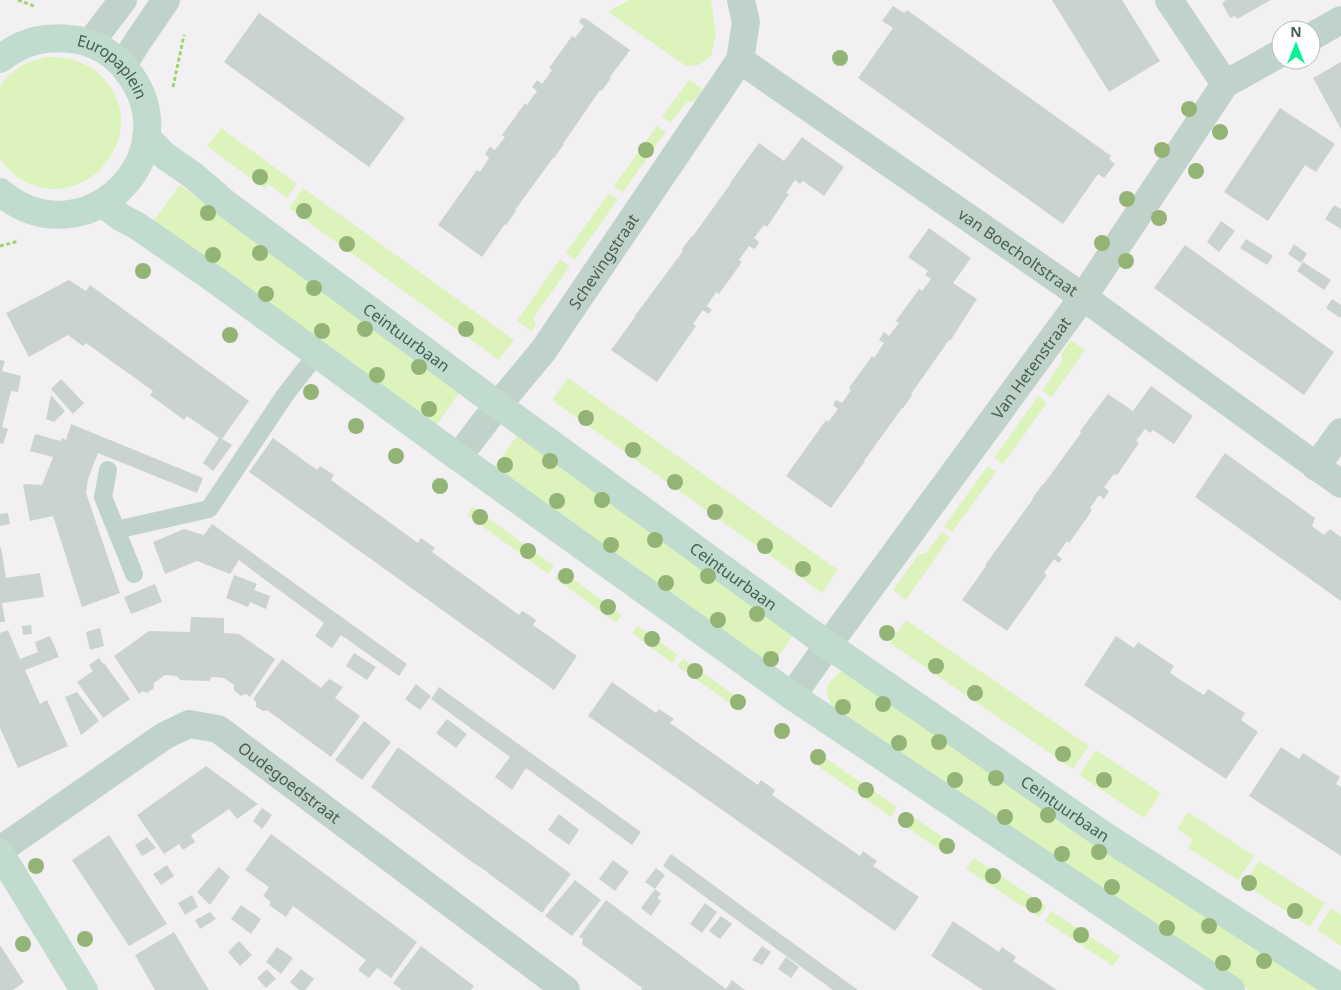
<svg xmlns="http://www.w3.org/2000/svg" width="1341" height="990" viewBox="0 0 1341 990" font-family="'Noto Sans',sans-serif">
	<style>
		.green { fill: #dcf3bc }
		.building { fill: #cad3d0 }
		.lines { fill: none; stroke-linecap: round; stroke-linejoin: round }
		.path { stroke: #9fd571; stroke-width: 3; stroke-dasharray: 4 2.5; stroke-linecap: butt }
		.lane { stroke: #c0d3ca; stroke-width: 18 }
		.street { stroke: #c0d3ca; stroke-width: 28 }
		.secondary { stroke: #c2dbcf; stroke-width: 28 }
		.tree { fill: #94b476 }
		.labels { text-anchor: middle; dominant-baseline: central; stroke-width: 4; stroke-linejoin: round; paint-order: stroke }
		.street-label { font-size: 16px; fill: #476053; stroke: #fff }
	</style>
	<rect width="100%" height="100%" fill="#f3f0f3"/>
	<path class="green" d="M629 0H711L716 34 711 56 699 65 686 66 608 12Z
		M48 57C71 57 91 63 106 81 152 136 84 216 22 180 13 175 6 166 0 159V86C11 69 29 60 48 57Z
		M689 80 703 89 695 101 687 102 670 123 662 117Z
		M657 126 666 132 623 192 614 186Z
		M221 128 297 184 287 198 268 184 265 189 207 146Z
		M180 185 463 387 435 427 152 223Z
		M303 188 514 340 499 360 289 208Z
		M609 193 618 199 575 260 566 252Z
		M560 259 570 266 534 317 536 324 532 331 517 321Z
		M1071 340 1085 350 1052 397 1042 391 1062 361 1061 354Z
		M568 378 838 570 822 593 552 400Z
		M1038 396 1047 403 1003 464 994 458Z
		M521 430 797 630 769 669 493 469Z
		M988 466 996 472 952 532 944 526Z
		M473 507 554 566 548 574 467 515Z
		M942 532 950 537 906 600 893 590 919 554H925Z
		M561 570 622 615 616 623 555 578Z
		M906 620 1089 746 1073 769 890 643Z
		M638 626 678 655 672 663 632 633Z
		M683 659 746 703 741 711 677 666Z
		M840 672H857L1329 990H1249L833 708C824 690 824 686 840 672Z
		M1096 750 1161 793 1144 818 1079 775Z
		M818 753 897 807 891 817 812 762Z
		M905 811 953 844 946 854 897 821Z
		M1188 812 1254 856 1238 880 1188 848 1193 840 1177 829Z
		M974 858 1046 906 1039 917 966 869Z
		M1259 861 1325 903 1310 927 1244 884Z
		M1331 908 1341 915V946L1317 930Z
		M1051 911 1120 956 1113 966 1045 921Z"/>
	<path class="building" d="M1052 0H1122L1160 61 1109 92Z
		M1226 0H1271L1237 19 1235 16 1230 18 1222 3Z
		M893 6 904 13 907 10 1111 156 1109 159 1115 164 1104 178 1098 174 1063 224 858 78 893 28 882 21Z
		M259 13 405 118 369 167 224 62Z
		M582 17 584 19 585 18 630 50 610 77 611 78 603 89 602 91 600 90 563 144H564L554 158H553L515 210 516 211 506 225 505 224 482 257 438 225 477 170 480 172 489 158 485 154 490 147 495 150 505 137 502 135 525 103 527 105 537 91 532 87 537 80 542 84 552 70 549 68 572 36 575 38 584 26 579 22Z
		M1341 62V129L1313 78Z
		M1280 108 1335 144 1316 172 1305 165 1268 221 1224 192Z
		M802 137 844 167 824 196 803 181 800 184 795 180 786 193 789 194 767 227 764 225 754 238 759 242 757 246 754 249 749 246 739 260 742 262 719 294 716 292 707 306 712 310 708 314 703 310 693 324 696 326 657 382 611 350 635 317H634L683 251 682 249 692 236H693L731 183H730L759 143 784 161Z
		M1334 205 1341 209V229L1325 219Z
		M1221 221 1235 231 1219 252 1207 242Z
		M929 228 971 258 953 283 977 299 950 341 949 340 911 394H913L903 408H902L864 461H865L831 508 786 476 826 420 828 422 838 409 833 405 836 400 842 403 851 390 849 388 872 356 874 358 884 343 879 340 884 332 889 336 899 323 896 321 919 289 922 291 931 279 925 275 928 271 908 257Z
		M1246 239 1273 256 1267 265 1240 248Z
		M1294 244 1307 254 1301 263 1288 254Z
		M1185 245 1334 352 1304 395 1154 288Z
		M1303 262 1331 280 1324 290 1297 271Z
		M69 280 86 291 90 285 249 401 222 439 232 445 213 471 203 463 219 438 187 416 184 420 150 395 153 391 86 343 83 346 68 335 29 357 6 313Z
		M1332 299 1341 305V316L1340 318 1326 308Z
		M0 360 5 361 2 371 21 376 18 392 11 391 2 427 8 429 3 444 0 443Z
		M61 379 84 403 73 414 51 389Z
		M1151 386 1193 416 1174 444 1153 430 1150 433 1145 429 1136 441 1139 443 1117 475 1114 474 1104 487 1109 491 1104 499 1099 495 1090 508 1092 510 1089 515 1069 543 1067 541 1057 555 1062 559 1059 563 1054 559 1044 573 1047 575 1007 631 962 600 986 566 985 565 1033 499H1032L1034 496 1042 485H1043L1081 433 1080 431 1108 394 1133 411Z
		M51 395 65 411 54 422 46 419Z
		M71 424 203 478 197 493 98 453 88 479 86 493 120 593 82 607 53 516 30 521 23 485 24 484 42 485 53 457 30 451 35 434 60 441 62 438 66 440Z
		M273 438 317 470 320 466 334 475 331 480 418 543 421 538 435 548 432 552 519 615 522 611H523L536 620 533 625 577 656 554 690 249 472Z
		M1225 453 1315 518 1312 526 1324 535 1330 529 1341 537V601L1195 497Z
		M8 513 10 524 0 526V514Z
		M212 524 407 664 399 676 341 635 332 648 315 636 324 623 264 579 239 560 230 574 197 561 165 574 153 542 184 529 204 535Z
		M0 547H1L6 578 40 573 44 597 2 603 5 622H0Z
		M234 575 257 584 254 590 270 596 266 609 250 602 248 607 226 598Z
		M155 584 162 602 131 614 124 597Z
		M191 617 224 618V633L239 634 275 659 250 697 246 694 241 696 234 690V685L224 678 212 677 209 681 180 680 177 676 165 675 154 683V688L147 693 142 691 139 694 114 656 149 631 190 632Z
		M31 625 32 634 23 635 22 626Z
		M100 628 104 646 90 650 86 632Z
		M8 630 20 659 38 652 35 642 50 636 59 657 25 670 40 704 47 700 68 746 18 768 0 728V633Z
		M1116 636 1134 648 1138 642 1174 666 1170 673 1204 695 1208 689 1245 713 1241 720 1258 732 1226 779 1084 685Z
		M354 653 376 667 367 680 346 666Z
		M99 658 103 664 104 663 130 699 103 718 77 682 93 671 89 665Z
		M282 659 321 688 329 679 343 687 335 698 360 716 331 757 267 710 263 711 256 707V702L253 699Z
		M612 682 656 713 659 709 674 719 670 723 758 785 761 780 775 790 772 795 860 856 863 851 877 861 873 866 919 897 895 931 588 716Z
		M416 684 431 696 420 710 405 699Z
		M439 687 641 832 632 845 526 768 512 790 495 777 510 757 431 699Z
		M77 692 99 721 81 735 65 697Z
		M447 719 467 734 456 748 436 733Z
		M364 721 391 742 362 780 335 760Z
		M398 747 475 804 571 874 542 913 488 873H489L472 862 371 787Z
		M1281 747 1299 759 1303 753 1340 777 1336 784 1341 787V856L1249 796Z
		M206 766 258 804 237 819 229 809 191 835 195 842 183 850 179 844 164 854 137 815Z
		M262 808 272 815 262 829 253 821Z
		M559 814 579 830 569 845 548 830Z
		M271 834 417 942 391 978 377 968 369 978 358 970 366 960 293 906 286 917 269 905 271 902 263 896 269 887 245 870Z
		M109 835 167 924 129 946 72 860Z
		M147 837 156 848 142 856 135 845Z
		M671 854 772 928 858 990H833L826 985 663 866Z
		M613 860 629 872 615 891 599 879Z
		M167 865 174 876 161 885 153 874Z
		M219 867 230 877 210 905 197 892Z
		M656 868 665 875 655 889 645 882Z
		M575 880 601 900 572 936 545 916Z
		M655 889 661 894 657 898 661 901 651 916 641 908Z
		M192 895 198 907 185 915 178 903Z
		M606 900 726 989 732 980 745 990H641L642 988 582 944 583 939 579 937Z
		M705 903 717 912 702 933 690 924Z
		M241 905 261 919 251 934 231 919Z
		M210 912 216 919 200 929 195 920Z
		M721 916 732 924 720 939 709 931Z
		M953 921 999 952 1002 947 1016 957 1013 961 1057 990H983L931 956Z
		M174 932 190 959 209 990H155L135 955Z
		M239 941 252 955 240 966 228 952Z
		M0 945 24 982 13 990H0Z
		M421 946 474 986 471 990H402L393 983Z
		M762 946 771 952 762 965 752 960Z
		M277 947 293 958 281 974 266 962Z
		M786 957 799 967 791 978 778 969Z
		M267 969 276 979 266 988 257 978Z
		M301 969 314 979 305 990H299L290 982Z"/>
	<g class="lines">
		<path class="path" d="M18 0 34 6
			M173 87 184 35
			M0 246 19 241"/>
		<path class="lane" d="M108 470 103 497 134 574
			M116 530 209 509 285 395 317 354"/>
		<g class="street">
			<path id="s1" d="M741 0 746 22 740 60 1083 297 1341 484"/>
			<path d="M1169 0 1225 84"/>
			<path d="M1311 37 1341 20"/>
			<path d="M90 43 123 0"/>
			<path d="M123 65 138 41 166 0"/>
			<path id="s2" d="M458 457 498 405 543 351 740 60"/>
			<path d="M1316 467 1341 432"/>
			<path id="s3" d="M792 696 828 645 1083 297 1225 84 1281 53"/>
			<path id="s4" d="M0 850 164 736 189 724 218 729 566 990"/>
		</g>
		<g class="secondary">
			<path id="s5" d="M0 59C24 40 48 35 78 40 98 44 116 56 128 72 192 156 83 262 0 192"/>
			<path id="s6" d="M146 137 165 156 194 176 225 203 498 405 828 645 1102 834 1341 988"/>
			<path d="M102 203 122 218 136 225 214 279 458 457 792 696 1231 990"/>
			<path d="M0 853 84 990"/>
		</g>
	</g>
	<g class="tree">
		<circle cx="840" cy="58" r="8"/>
		<circle cx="1189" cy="109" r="8"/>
		<circle cx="1220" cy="132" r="8"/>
		<circle cx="646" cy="150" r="8"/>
		<circle cx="1162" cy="150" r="8"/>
		<circle cx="1196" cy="171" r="8"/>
		<circle cx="260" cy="177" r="8"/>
		<circle cx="1127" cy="199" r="8"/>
		<circle cx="304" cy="211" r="8"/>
		<circle cx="208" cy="213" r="8"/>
		<circle cx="1159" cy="218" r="8"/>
		<circle cx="1102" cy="243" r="8"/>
		<circle cx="347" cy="244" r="8"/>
		<circle cx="260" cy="253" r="8"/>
		<circle cx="213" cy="255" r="8"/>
		<circle cx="1126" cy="261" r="8"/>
		<circle cx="143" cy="271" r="8"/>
		<circle cx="314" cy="288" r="8"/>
		<circle cx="266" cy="294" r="8"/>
		<circle cx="365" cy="329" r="8"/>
		<circle cx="466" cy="329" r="8"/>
		<circle cx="322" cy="331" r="8"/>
		<circle cx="230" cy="335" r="8"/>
		<circle cx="419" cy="367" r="8"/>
		<circle cx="377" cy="375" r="8"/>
		<circle cx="311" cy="392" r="8"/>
		<circle cx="429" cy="409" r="8"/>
		<circle cx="586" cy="418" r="8"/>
		<circle cx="356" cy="426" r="8"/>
		<circle cx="633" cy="450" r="8"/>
		<circle cx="396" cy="456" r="8"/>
		<circle cx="550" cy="461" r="8"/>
		<circle cx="505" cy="465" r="8"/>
		<circle cx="675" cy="482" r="8"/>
		<circle cx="440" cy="486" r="8"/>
		<circle cx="602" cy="500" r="8"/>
		<circle cx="557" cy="501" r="8"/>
		<circle cx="715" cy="512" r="8"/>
		<circle cx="480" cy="517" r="8"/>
		<circle cx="655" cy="540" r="8"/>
		<circle cx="611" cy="545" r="8"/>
		<circle cx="765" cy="546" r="8"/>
		<circle cx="528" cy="551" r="8"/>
		<circle cx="803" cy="569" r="8"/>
		<circle cx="566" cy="576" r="8"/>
		<circle cx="708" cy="576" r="8"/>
		<circle cx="666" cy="583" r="8"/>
		<circle cx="608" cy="607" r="8"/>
		<circle cx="757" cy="614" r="8"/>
		<circle cx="718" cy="620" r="8"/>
		<circle cx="887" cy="633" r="8"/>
		<circle cx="652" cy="639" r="8"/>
		<circle cx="771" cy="659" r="8"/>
		<circle cx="936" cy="666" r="8"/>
		<circle cx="695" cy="671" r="8"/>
		<circle cx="975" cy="693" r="8"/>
		<circle cx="738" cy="702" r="8"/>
		<circle cx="883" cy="704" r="8"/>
		<circle cx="843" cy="707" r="8"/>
		<circle cx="782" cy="731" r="8"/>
		<circle cx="939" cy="742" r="8"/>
		<circle cx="899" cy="743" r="8"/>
		<circle cx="1063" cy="754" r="8"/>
		<circle cx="818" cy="757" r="8"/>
		<circle cx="996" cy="778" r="8"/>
		<circle cx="955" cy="780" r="8"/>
		<circle cx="1104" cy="780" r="8"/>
		<circle cx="866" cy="790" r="8"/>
		<circle cx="1048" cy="815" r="8"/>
		<circle cx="1005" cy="817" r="8"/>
		<circle cx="906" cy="820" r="8"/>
		<circle cx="947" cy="846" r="8"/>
		<circle cx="1099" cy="852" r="8"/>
		<circle cx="1062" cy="854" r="8"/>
		<circle cx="36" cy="866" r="8"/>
		<circle cx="993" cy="876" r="8"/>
		<circle cx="1249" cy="883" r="8"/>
		<circle cx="1112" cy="887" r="8"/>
		<circle cx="1034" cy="905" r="8"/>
		<circle cx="1295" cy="911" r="8"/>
		<circle cx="1209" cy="926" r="8"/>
		<circle cx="1167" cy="928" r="8"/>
		<circle cx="1081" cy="935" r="8"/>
		<circle cx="85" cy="939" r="8"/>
		<circle cx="23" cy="944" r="8"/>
		<circle cx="1264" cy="961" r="8"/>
		<circle cx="1223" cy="963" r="8"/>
	</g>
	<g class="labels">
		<g class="street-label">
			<text stroke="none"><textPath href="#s5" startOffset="128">Europaplein</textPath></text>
			<text stroke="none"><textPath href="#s1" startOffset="399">van Boecholtstraat</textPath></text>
			<text stroke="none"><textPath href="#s2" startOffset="244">Schevingstraat</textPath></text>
			<text stroke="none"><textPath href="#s6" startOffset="329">Ceintuurbaan</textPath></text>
			<text stroke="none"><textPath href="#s3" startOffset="406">Van Hetenstraat</textPath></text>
			<text stroke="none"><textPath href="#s6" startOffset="734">Ceintuurbaan</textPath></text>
			<text stroke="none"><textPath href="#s4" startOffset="346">Oudegoedstraat</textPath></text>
			<text stroke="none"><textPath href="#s6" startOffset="1139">Ceintuurbaan</textPath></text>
		</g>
	</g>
	<g transform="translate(1296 45)"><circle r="24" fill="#ffffff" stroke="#b5bfba"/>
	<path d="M0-4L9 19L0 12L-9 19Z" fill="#09f494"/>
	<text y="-8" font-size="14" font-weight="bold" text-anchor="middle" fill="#476053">N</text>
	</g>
</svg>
